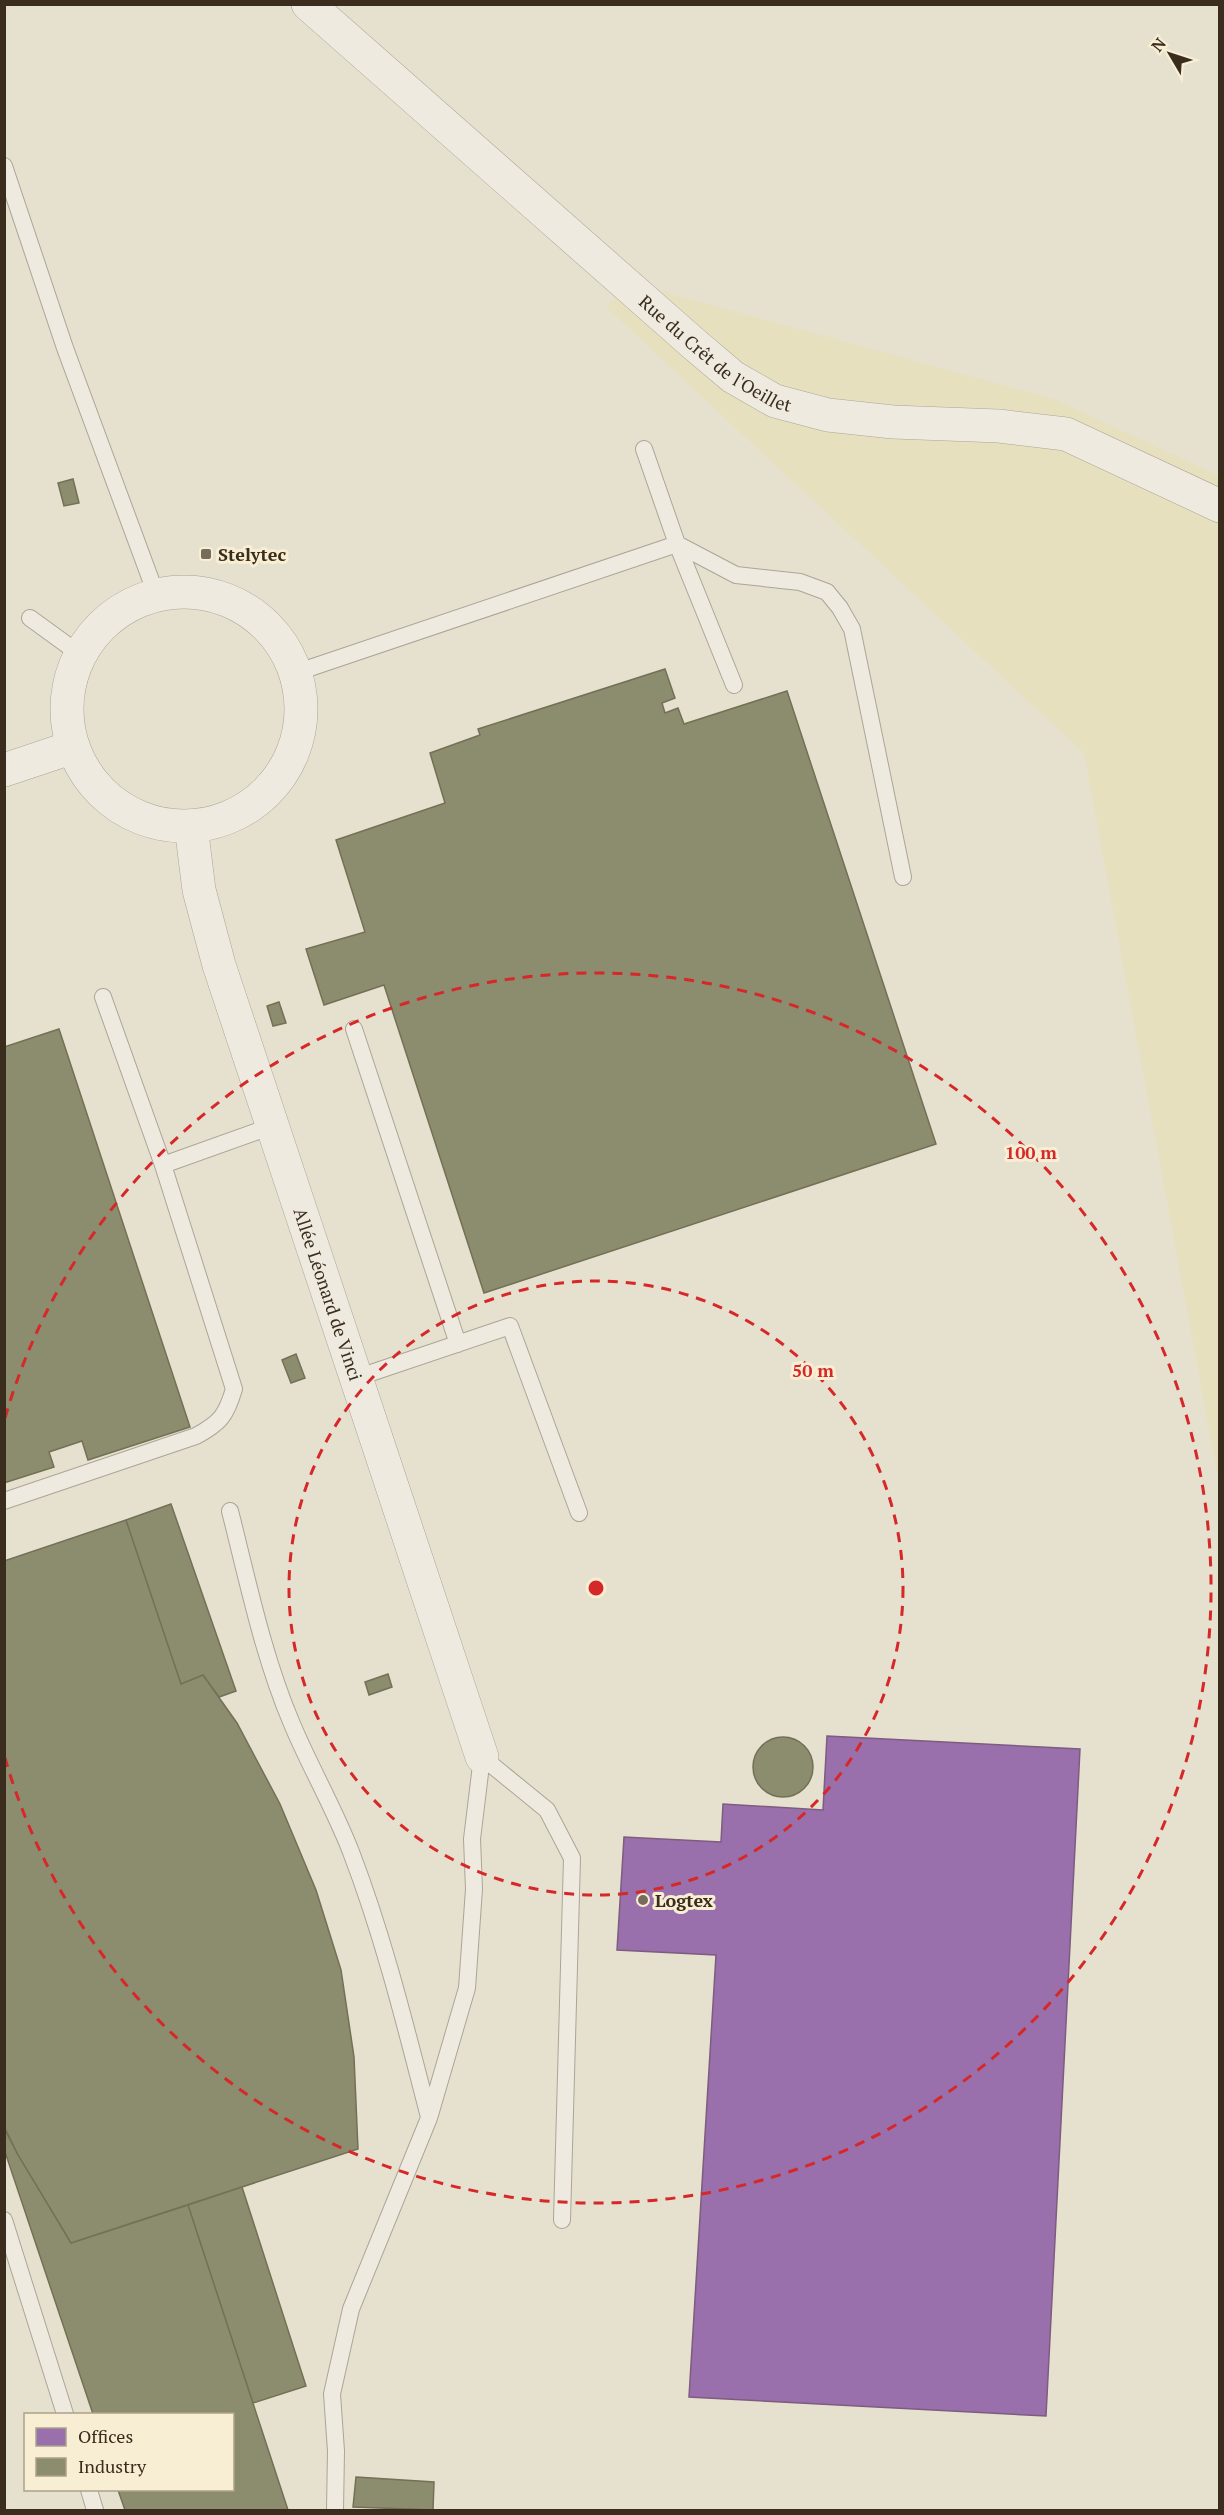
<svg xmlns="http://www.w3.org/2000/svg" width="1224" height="2515" viewBox="0 0 1224 2515" font-family="'PT Serif',serif">
	<style>
		.farmland { fill: #e7e0be }
		.offices { fill: #9970ab; stroke: #7d5c80; stroke-width: 1.5 }
		.industry { fill: #8c8c6e; stroke: #747056; stroke-width: 1.5 }
		.lines { fill: none; stroke-linecap: round; stroke-linejoin: round }
		.lane-casing { stroke: #aba597; stroke-width: 18 }
		.street-casing { stroke: #aba597; stroke-width: 34 }
		.lane { stroke: #eeeae0; stroke-width: 16 }
		.street { stroke: #eeeae0; stroke-width: 33 }
		.ring { fill: none; stroke: #d62828; stroke-width: 3; stroke-dasharray: 10 8 }
		.poi-dot { fill: #776c5b; stroke: #f8eed3; stroke-width: 2 }
		.labels { text-anchor: middle; dominant-baseline: central; stroke-width: 6; stroke-linejoin: round; paint-order: stroke }
		.street-label { font-size: 18px; fill: #3b2d1d; stroke: #f8eed3 }
		.poi-label { font-size: 18px; font-weight: bold; fill: #3b2d1d; stroke: #f8eed3; text-anchor: start }
		.centre { fill: #d62828; stroke: #f8eed3; stroke-width: 3 }
		.ring-label { font-size: 18px; text-anchor: middle; font-weight: bold; fill: #d62828; stroke: #f8eed3; stroke-width: 6; stroke-linejoin: round; paint-order: stroke }
	</style>
	<rect width="100%" height="100%" fill="#e6e0ce"/>
	<path class="farmland" d="M631 283 1054 399 1219 476V1483L1084 753 606 307Z"/>
	<path class="offices" d="M827 1736 1080 1749 1046 2416 689 2397 716 1955 617 1950 624 1837 721 1842 723 1804 823 1810Z"/>
	<path class="industry" d="M73 479 79 503 64 506 58 483Z
		M665 669 675 698 662 703 665 713 678 708 684 724 787 691 936 1144 484 1293 384 985 324 1005 306 949 365 932 336 840 445 803 430 753 480 735 478 729Z
		M279 1002 286 1023 273 1026 267 1006Z
		M59 1029 190 1427 88 1460 82 1441 49 1452 54 1467 4 1483V1047Z
		M296 1354 305 1378 291 1383 282 1360Z
		M171 1504 236 1691 219 1697 203 1675 181 1684 126 1520Z
		M126 1520 181 1684 203 1675 237 1723 280 1804 316 1890 341 1970 354 2057 358 2149 71 2243 18 2155 4 2126V1561Z
		M388 1674 392 1687 369 1695 365 1682Z
		M753 1767a30 30 0 1 1 60 0a30 30 0 1 1-60 0Z
		M4 2128 18 2155 71 2243 188 2205 288 2510H125L118 2490H232V2414H93L4 2149Z
		M242 2187 306 2386 253 2403 188 2205Z
		M356 2477 434 2482 433 2510 353 2507Z"/>
	<g class="lines">
		<g class="lane-casing">
			<path id="lane" d="M4 166 65 348 156 594
				M644 449 677 544 734 685
				M30 618 81 655
				M295 673 677 544 736 575 800 582 827 592 840 608 852 629 903 877
				M103 997 163 1165
				M354 1029 458 1344
				M356 1378 510 1326 579 1513
				M4 1501 196 1436C220 1423 226 1416 234 1389L163 1165 272 1126
				M230 1511C248 1582 263 1656 292 1724 310 1767 334 1808 351 1852 384 1938 406 2028 429 2117
				M482 1757 547 1810 572 1858 562 2220
				M4 2220 65 2414
				M89 2490 95 2510
				M335 2510 336 2451 332 2394 351 2309 429 2118 467 1988 474 1889 472 1839 482 1757"/>
		</g>
		<g class="street-casing">
			<g id="street">
				<path id="s1" d="M308 4 694 344 733 377 775 401 828 415 893 422 999 426 1066 434 1220 506"/>
				<circle cx="184" cy="709" r="117"/>
				<path d="M4 770 73 747"/>
				<path id="s2" d="M191 826 199 890 219 965 482 1757"/>
			</g>
		</g>
		<use href="#lane" class="lane"/>
		<use href="#street" class="street"/>
	</g>
	<g class="ring">
		<circle cx="596" cy="1588" r="307"/>
		<path d="M5 1418A615 615 0 1 1 5 1758"/>
	</g>
	<g class="poi-dot">
		<rect x="200" y="548" width="12" height="12" rx="3"/>
		<circle cx="643" cy="1900" r="6"/>
	</g>
	<g class="labels">
		<g class="street-label">
			<text stroke="none"><textPath href="#s1" startOffset="538">Rue du Crêt de l'Oeillet</textPath></text>
			<text stroke="none"><textPath href="#s2" startOffset="489">Allée Léonard de Vinci</textPath></text>
		</g>
		<g class="poi-label">
			<text x="218" y="554">Stelytec</text>
			<text x="655" y="1900">Logtex</text>
		</g>
	</g>
	<circle cx="596" cy="1588" r="9" class="centre"/>
	<g class="ring-label">
		<text x="1031" y="1159">100 m</text>
		<text x="813" y="1377">50 m</text>
	</g>
	<rect width="1224" height="2515" fill="none" stroke="#3b2d1d" stroke-width="12"/>
	<rect x="24" y="2413" width="210" height="78" fill="#f8eed3" stroke="#aca18a" stroke-width="1.5"/>
	<rect x="36" y="2428" width="30" height="18" fill="#9970ab" stroke="#aca18a" stroke-width="1.5"/>
	<text x="78" y="2443" font-size="18" fill="#3b2d1d">Offices</text>
	<rect x="36" y="2458" width="30" height="18" fill="#8c8c6e" stroke="#aca18a" stroke-width="1.5"/>
	<text x="78" y="2473" font-size="18" fill="#3b2d1d">Industry</text>
	<g transform="translate(1170 54) rotate(309)" stroke="#f8eed3" stroke-width="4.5" paint-order="stroke">
	<path d="M0-4.5L10 22L0 15L-10 22Z" fill="#3b2d1d"/>
	<text y="-9" font-size="16" font-weight="bold" text-anchor="middle" fill="#3b2d1d">N</text>
	</g>
</svg>
